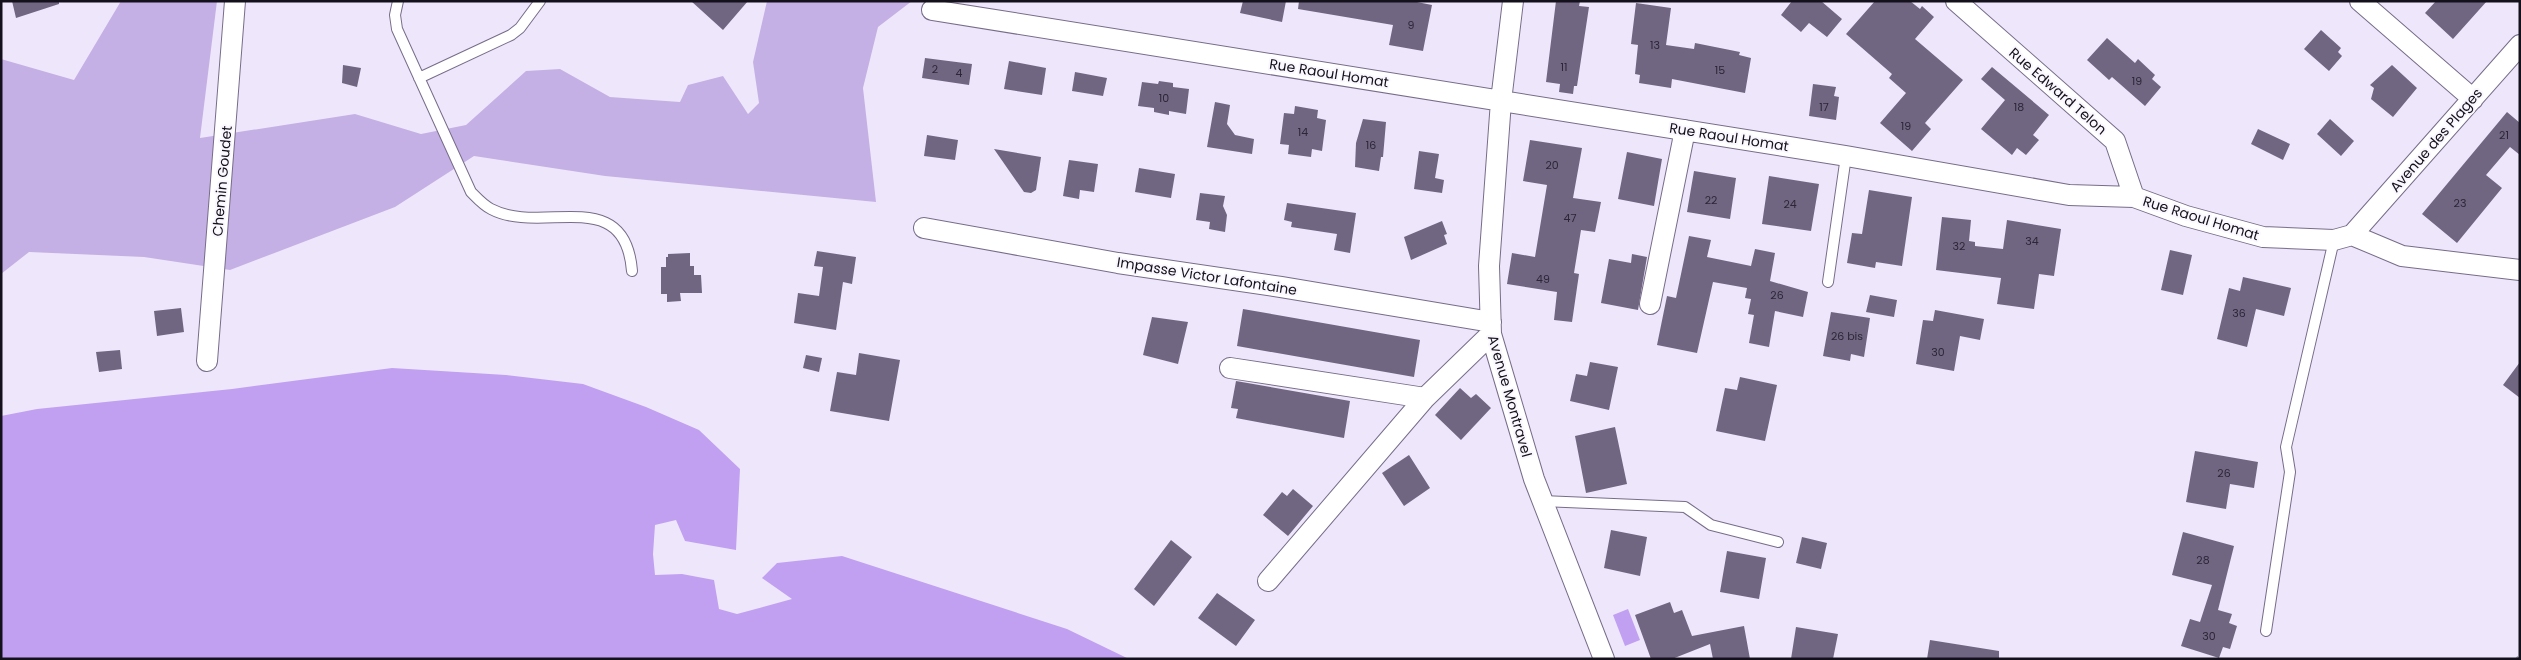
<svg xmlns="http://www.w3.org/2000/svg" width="2521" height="660" viewBox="0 0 2521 660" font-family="Poppins,sans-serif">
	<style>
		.green { fill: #c5b0e5 }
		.water { fill: #c1a0f2 }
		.building { fill: #706682 }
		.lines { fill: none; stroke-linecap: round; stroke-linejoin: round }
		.service-casing { stroke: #776c89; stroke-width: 12 }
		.minor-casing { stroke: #776c89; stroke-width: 22 }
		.path { stroke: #9d97a8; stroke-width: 3; stroke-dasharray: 2.5 2.5; stroke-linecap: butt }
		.service { stroke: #fff; stroke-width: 10 }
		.minor { stroke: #fff; stroke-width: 20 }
		.labels { text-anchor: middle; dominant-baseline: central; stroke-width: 4; stroke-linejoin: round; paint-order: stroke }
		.number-label { font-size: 11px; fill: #2c2636 }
		.street-label { font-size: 14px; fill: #15111c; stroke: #faf7fe }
	</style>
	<rect width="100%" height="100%" fill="#eee7fb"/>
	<path class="green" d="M121 1H217L200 138 355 114 421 134 466 125 526 71 560 69 610 97 680 102 688 85 723 76 748 114 759 103 753 62 767 1H912L878 27 863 88 876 202 605 176 474 156 395 207 230 270 144 257 29 252 1 274V59L74 80Z"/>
	<path class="water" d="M392 368 506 375 583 384 646 407 699 430 740 469 736 550 685 541 676 520 655 525 653 554 655 575 682 574 714 580 719 609 737 614 792 599 762 578 777 563 842 556 1067 629 1129 659H1V416L37 409 232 389Z
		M1628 609 1640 640 1625 646 1613 615Z"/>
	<path class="building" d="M12 1H59V4L16 18Z
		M691 1H748L723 30Z
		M1243 1H1286L1282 22 1240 13Z
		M1299 1H1412L1432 5 1423 51 1389 45 1393 25 1298 9Z
		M1556 1H1580L1579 6 1589 7 1577 86H1574L1573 94 1559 92 1560 84 1546 82Z
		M1792 1H1821L1842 19 1827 37 1809 23 1801 32 1781 15Z
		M1875 1H1910L1920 9 1922 6 1934 17 1915 39 1963 80 1925 123 1931 129 1912 151 1880 123 1906 93 1889 78 1892 74 1846 34Z
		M2436 1H2487L2453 39 2425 13Z
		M1636 3 1671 8 1666 45 1694 49 1695 43 1740 52 1739 55 1751 58 1745 93 1672 79 1671 88 1639 83 1640 75 1635 74 1638 45 1631 44Z
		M2321 30 2341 48 2338 52 2342 56 2329 71 2304 49Z
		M2107 38 2135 63 2138 59 2155 75 2152 79 2161 87 2145 106 2112 77 2109 80 2087 60Z
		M925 58 972 64 969 85 922 78Z
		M1009 61 1046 68 1042 95 1004 89Z
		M343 65 361 68 357 87 342 83Z
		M2392 65 2417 88 2393 117 2371 99 2374 88 2370 85Z
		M1992 67 2049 115 2033 135 2039 140 2026 155 2017 148 2012 155 1981 129 2005 100 1981 79Z
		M1075 72 1107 78 1103 96 1072 91Z
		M1159 81 1173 83V87L1189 89 1186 114 1169 111V115L1154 112V108L1138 106 1142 82 1158 84Z
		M1813 84 1836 87 1834 96 1839 97 1836 120 1809 116Z
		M1215 102 1230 105 1227 124 1235 135 1254 139 1252 154 1207 147Z
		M1295 106 1318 110 1317 118 1326 120 1322 151 1312 149 1311 157 1288 154 1289 145 1280 144 1284 113 1294 114Z
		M2507 112 2520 123V155L2510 147 2486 175 2502 188 2457 243 2422 214Z
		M1363 119 1386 122 1383 157H1381L1379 171 1355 167 1356 143Z
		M2330 119 2354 141 2341 156 2317 134Z
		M2258 129 2290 144 2283 160 2251 144Z
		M927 135 958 140 955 160 924 156Z
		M1530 140 1582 148 1573 198 1601 202 1595 232 1581 230 1574 273 1579 274 1572 322 1554 320 1557 292 1507 284 1512 253 1535 257 1547 185 1523 181Z
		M994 149 1041 157 1036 190 1031 193 1024 192Z
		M1419 151 1439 154 1435 178 1444 180 1442 193 1414 189Z
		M1627 152 1662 159 1654 206 1618 199Z
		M1069 160 1098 164 1094 192 1080 190 1079 199 1063 196Z
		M1139 168 1175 174 1171 198 1135 192Z
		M1694 171 1736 178 1730 219 1687 212Z
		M1769 176 1819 184 1811 231 1762 224Z
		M1869 190 1912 197 1902 266 1876 262 1875 268 1847 263 1852 233 1862 234Z
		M1200 193 1225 196 1223 206 1227 215 1225 232 1209 229 1210 222 1196 220Z
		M1287 203 1356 213 1350 253 1334 250 1337 234 1291 227 1292 222 1284 220Z
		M1942 217 1971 220 1969 241 1975 242V246L2003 249 2007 220 2061 229 2054 276 2039 274 2034 309 1997 304 2001 278 1936 270Z
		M1442 221 1447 234 1444 235 1447 244 1411 260 1404 237Z
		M1689 236 1711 240 1707 257 1751 266 1755 249 1775 253 1770 281 1808 292 1803 317 1775 311 1769 347 1749 343 1754 315 1748 314 1751 299 1745 298 1747 288 1713 282 1697 353 1657 345 1667 296 1676 298Z
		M2170 250 2192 255 2183 295 2161 290Z
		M817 251 856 257 852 284 843 282 836 330 794 323 798 293 819 296 823 267 814 266Z
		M690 253V266H694V275H701L702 293H680L681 301 667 302V294H661V267H666V257H668V254Z
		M1632 254 1647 257 1638 310 1601 303 1609 259 1631 263Z
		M2243 277 2291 288 2284 316 2256 309 2247 347 2217 339 2229 288 2240 291Z
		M1870 295 1897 300 1894 317 1866 312Z
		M181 308 184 332 157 336 154 311Z
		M1243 309 1420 340 1414 377 1237 346Z
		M1935 310 1984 319 1980 340 1960 336 1954 371 1916 364 1923 320 1933 321Z
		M1831 312 1870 318 1864 357 1851 354 1850 361 1823 356Z
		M1152 317 1188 322 1178 364 1143 355Z
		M120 350 122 369 99 372 96 352Z
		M859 353 900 360 889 421 830 411 837 372 856 375Z
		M806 355 822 358 819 372 803 368Z
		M1590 362 1618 367 1609 410 1570 401 1576 374 1587 376Z
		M2520 362V398L2503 385Z
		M1740 377 1777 385 1765 441 1716 431 1725 388 1737 390Z
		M1236 381 1350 401 1344 438 1236 418 1238 409 1231 408Z
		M1460 388 1471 398 1476 394 1491 408 1461 440 1435 415Z
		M1615 427 1627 484 1586 493 1575 436Z
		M2195 451 2258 462 2254 488 2230 484 2226 509 2186 502Z
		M1409 455 1430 488 1404 506 1382 473Z
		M1293 489 1313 506 1288 536 1263 515 1282 492 1287 496Z
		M1611 530 1647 537 1640 576 1604 568Z
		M2183 532 2234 546 2218 610 2232 614 2229 623 2237 626 2230 649 2223 647 2219 658 2181 646 2190 619 2200 622 2212 585 2172 575Z
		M1802 537 1827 543 1821 569 1796 563Z
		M1171 540 1192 557 1154 606 1134 589Z
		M1727 551 1766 558 1759 599 1720 592Z
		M1217 593 1255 620 1236 646 1198 618Z
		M1670 602 1674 613 1682 610 1692 636 1744 626 1750 659H1713L1710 644 1672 659H1651L1635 615Z
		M1796 627 1838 634 1833 659H1791Z
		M1930 640 1999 651V659H1927Z"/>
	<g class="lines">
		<g class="service-casing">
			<path id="service" d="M398 1 395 15 397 29 471 192C477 198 483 205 491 209 542 236 625 183 632 271
				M419 78 511 35 520 28 540 1
				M1828 282 1846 156
				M1542 501 1685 507 1711 525 1778 542
				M2266 631 2290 472 2286 447 2334 240"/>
		</g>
		<g class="minor-casing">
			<path id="minor" d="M1513 1 1501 101 1489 266 1491 334 1534 479 1604 659
				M1956 1 2115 141 2134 197
				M2360 1 2473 99
				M932 10 1846 156 2069 195 2134 197 2186 216 2263 237 2334 240 2352 235 2402 256 2520 270
				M924 228 1118 263 1281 287 1491 322
				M2352 235 2520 45
				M1650 304 1685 130
				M207 361 235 1
				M1230 368 1425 398 1491 334
				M1268 581 1425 398"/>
		</g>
		<path class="path" d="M2517 659 2520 655"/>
		<use href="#service" class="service"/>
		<use href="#minor" class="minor"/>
	</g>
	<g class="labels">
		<g class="number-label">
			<text x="1411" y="25">9</text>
			<text x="1655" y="45">13</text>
			<text x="1564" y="67">11</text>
			<text x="935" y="69">2</text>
			<text x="1720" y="70">15</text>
			<text x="959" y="73">4</text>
			<text x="2137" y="81">19</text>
			<text x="1164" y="98">10</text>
			<text x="1824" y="107">17</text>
			<text x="2019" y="107">18</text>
			<text x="1906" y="126">19</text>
			<text x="1303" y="132">14</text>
			<text x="2504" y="135">21</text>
			<text x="1371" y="145">16</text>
			<text x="1552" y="165">20</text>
			<text x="1711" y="200">22</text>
			<text x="2460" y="203">23</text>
			<text x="1790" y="204">24</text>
			<text x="1570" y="218">47</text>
			<text x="2032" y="241">34</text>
			<text x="1959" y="246">32</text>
			<text x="1543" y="279">49</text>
			<text x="1777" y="295">26</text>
			<text x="2239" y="313">36</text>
			<text x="1847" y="336">26 bis</text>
			<text x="1938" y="352">30</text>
			<text x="2224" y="473">26</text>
			<text x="2203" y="560">28</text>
			<text x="2209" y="636">30</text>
		</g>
		<g class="street-label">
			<text transform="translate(1329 73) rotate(9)">Rue Raoul Homat</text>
			<text transform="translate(2058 91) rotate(41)">Rue Edward Telon</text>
			<text transform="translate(1729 137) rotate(9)">Rue Raoul Homat</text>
			<text transform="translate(2436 140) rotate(-49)">Avenue des Plages</text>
			<text transform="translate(222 181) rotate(-85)">Chemin Goudet</text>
			<text transform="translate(2201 218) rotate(17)">Rue Raoul Homat</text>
			<text transform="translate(1207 276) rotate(9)">Impasse Victor Lafontaine</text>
			<text transform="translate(1510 396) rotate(74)">Avenue Montravel</text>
		</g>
	</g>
	<rect width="2521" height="660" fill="none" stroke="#15111c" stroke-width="5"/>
</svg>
